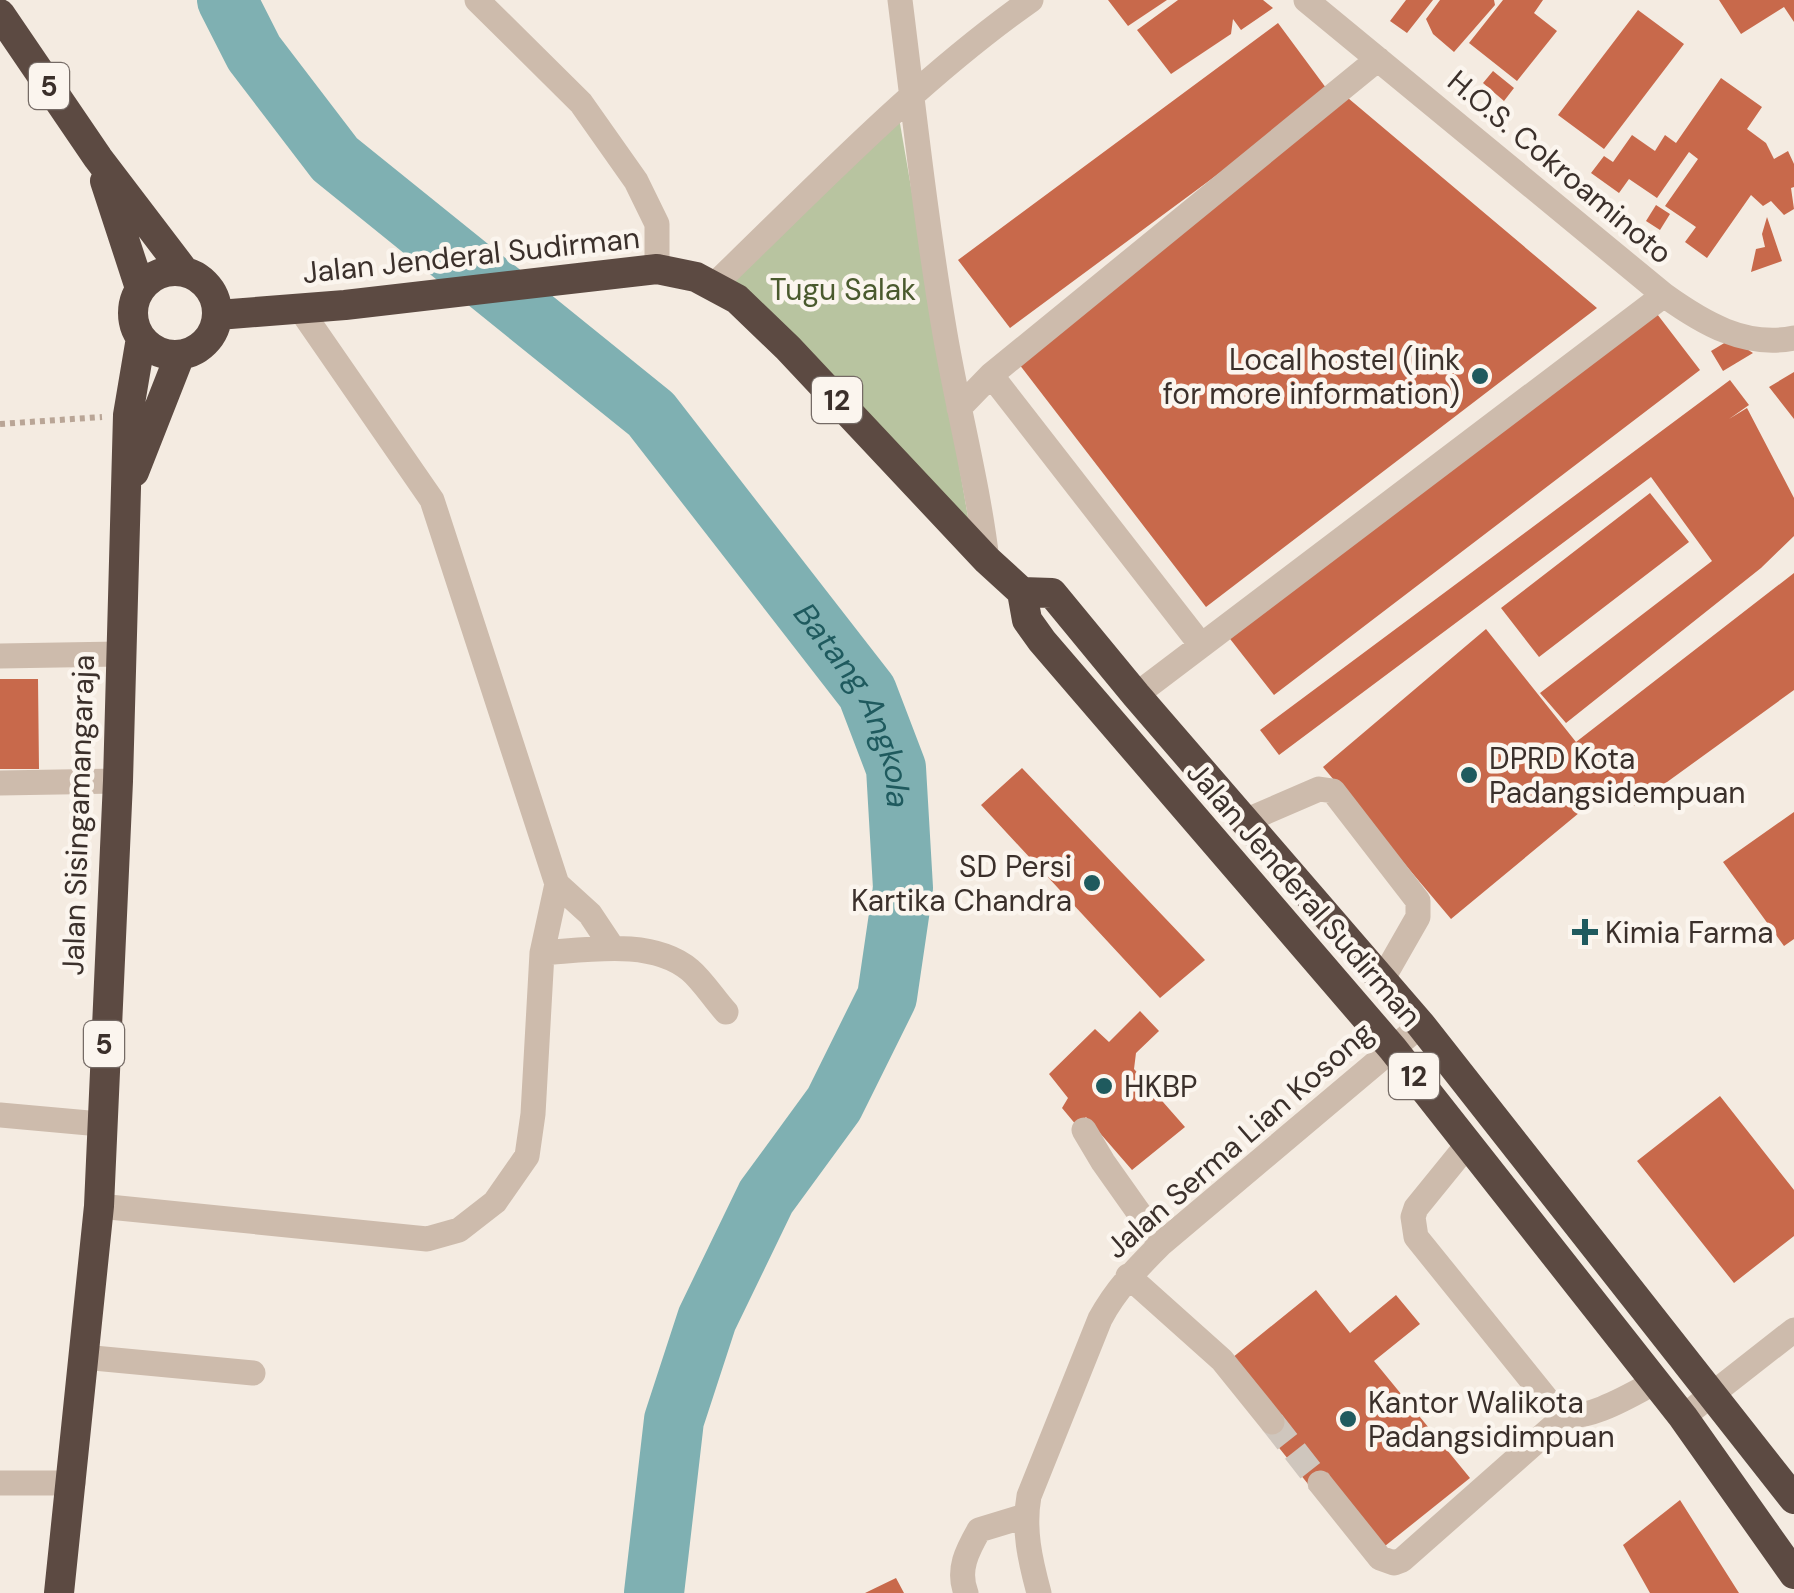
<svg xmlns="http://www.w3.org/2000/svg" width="1794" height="1593" viewBox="0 0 1794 1593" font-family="'DM Sans',sans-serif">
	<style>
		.green { fill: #b8c4a0 }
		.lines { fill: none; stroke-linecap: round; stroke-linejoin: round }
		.river { stroke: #7fb0b2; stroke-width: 60 }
		.building { fill: #c8694b }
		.minor-tunnel { stroke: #cfc6bd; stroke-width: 25; stroke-dasharray: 25 12; stroke-linecap: butt }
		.path { stroke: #b9a596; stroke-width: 6; stroke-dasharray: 5 5; stroke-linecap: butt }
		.minor { stroke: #cdbbac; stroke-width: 25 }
		.highway { stroke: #5c4a42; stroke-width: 30 }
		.poi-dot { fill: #1f5a5e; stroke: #fbf5ee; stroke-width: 4 }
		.labels { text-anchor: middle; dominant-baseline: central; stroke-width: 9; stroke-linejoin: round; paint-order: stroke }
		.shield { fill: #fbf5ee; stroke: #756b66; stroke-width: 2.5 }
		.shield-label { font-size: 28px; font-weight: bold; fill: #3b302b }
		.street-label { font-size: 30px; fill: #3b302b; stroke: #fbf5ee }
		.park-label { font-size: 30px; fill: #4a5a2e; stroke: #fbf5ee }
		.poi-label { font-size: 30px; fill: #3b302b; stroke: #fbf5ee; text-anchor: start }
		.water-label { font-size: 32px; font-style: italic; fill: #1f5a5e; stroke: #fbf5ee }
	</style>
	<rect width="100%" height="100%" fill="#f4ebe1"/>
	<path class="green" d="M898 112 972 540 721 285Z"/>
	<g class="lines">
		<path class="river" id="s1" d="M227 0 254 53 335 159 651 414 867 692 896 768 903 888 887 997 834 1104 766 1197 707 1319 674 1420 654 1593"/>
	</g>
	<path class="building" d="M1108 0H1167L1128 26Z
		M1178 0H1263L1273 8 1241 30 1233 19 1231 34 1171 74 1137 30Z
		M1406 0H1433L1407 33 1390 21Z
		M1440 0H1494L1495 5 1454 52 1433 34 1426 19Z
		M1503 0H1543L1534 13 1557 31 1517 81 1469 43Z
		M1719 0H1794V22L1784 7 1741 34Z
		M1638 10 1684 44 1604 149 1558 115Z
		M1278 23 1329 92 1010 328 958 260Z
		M1493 71 1514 88 1504 101 1483 83Z
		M1721 78 1762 107 1747 129 1766 143 1774 159 1788 151 1794 164V187L1791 188 1794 209 1784 215 1771 201 1763 206 1751 195 1707 258 1685 242 1696 227 1665 206 1698 159 1689 152 1657 198 1629 179 1619 193 1591 173 1604 156 1613 162 1632 135 1655 151 1665 135 1676 143Z
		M1348 98 1597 308 1206 607 1019 364Z
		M1656 205 1670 214 1660 230 1646 221Z
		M1767 217 1782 261 1751 272 1756 249 1765 247 1762 234Z
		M1654 310 1700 370 1274 695 1227 635Z
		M1731 339 1753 353 1723 371 1711 351Z
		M1794 372V419L1769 387Z
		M1730 380 1749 405 1729 419 1747 408 1794 498V536L1761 568 1566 723 1540 693 1712 561 1651 477 1279 755 1260 730Z
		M1650 493 1689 542 1539 657 1501 608Z
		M1794 573V690L1634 806 1614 784 1451 919 1323 767 1486 629 1576 742Z
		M0 679H38L39 769H0Z
		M1022 768 1205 960 1160 998 981 805Z
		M1794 812V939L1784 946 1723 862Z
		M1140 1011 1159 1031 1136 1053 1134 1069 1185 1127 1132 1170 1086 1117 1077 1126 1062 1108 1068 1098 1049 1074 1095 1029 1109 1042Z
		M1720 1096 1794 1190V1236L1734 1283 1637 1161Z
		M1316 1290 1350 1333 1396 1295 1420 1324 1374 1361 1470 1478 1385 1546 1312 1489 1264 1429 1232 1358Z
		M1680 1500 1739 1593H1650L1623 1545Z
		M896 1578 904 1593H865Z"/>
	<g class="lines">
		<path class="minor-tunnel" d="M1272 1422 1320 1483"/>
		<path class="path" d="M0 424 102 417"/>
		<path class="minor" d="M477 0 581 103 636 181 657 224V269
			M900 0C914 112 926 223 945 334 958 410 978 484 987 560
			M1306 0 1664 295C1703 323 1745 348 1794 338
			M714 285C817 186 915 82 1031 0
			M991 375 1201 645
			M959 408 991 375 1378 59
			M0 656 119 654
			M1136 695 1664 295
			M0 783 118 781
			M1245 821 1319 789 1333 791 1418 901V917L1382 980
			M557 884 590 914 612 947
			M542 953C587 950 652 938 690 970 703 981 714 999 726 1012
			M0 1115 100 1124
			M1084 1130 1103 1162 1161 1244
			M1468 1144 1416 1208 1413 1217 1416 1237 1558 1413C1582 1425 1633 1394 1655 1382
			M99 1206 427 1239 459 1230 495 1202 527 1156 533 1114 542 953 557 884 432 500 300 309
			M1128 1276 1222 1360 1272 1422
			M83 1357 253 1373
			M1683 1417 1794 1330
			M0 1483H73
			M1320 1483 1380 1558 1394 1563 1402 1560 1565 1416
			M966 1593C957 1570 967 1551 979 1530L1025 1516
			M1039 1593C1030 1560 1023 1529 1029 1496L1100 1319C1116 1289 1137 1268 1161 1244L1421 1025"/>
		<path class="highway" d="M0 14 98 158 184 271
			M105 181 140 288
			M133 313a42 42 0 1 1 84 0a42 42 0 1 1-84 0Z
			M218 315 345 305 657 269 696 277 737 299 788 348 987 560 1022 592 1027 620 1042 641 1393 1049 1683 1417 1794 1574
			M134 472 180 355
			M1022 592 1052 593 1136 695 1421 1025 1794 1499
			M59 1593 99 1206 118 781 128 415 141 338"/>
	</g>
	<g class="poi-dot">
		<circle cx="1480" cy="376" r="10"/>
		<circle cx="1469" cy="775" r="10"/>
		<circle cx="1092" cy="883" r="10"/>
		<path d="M1580 917h10v10h10v10h-10v10h-10v-10h-10v-10h10z"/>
		<circle cx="1104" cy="1086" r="10"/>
		<circle cx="1348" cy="1419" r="10"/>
	</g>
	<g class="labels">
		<g class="shield">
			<rect x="29" y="63" width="40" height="46" rx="8"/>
			<rect x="812" y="377" width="50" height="46" rx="8"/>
			<rect x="84" y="1021" width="40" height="46" rx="8"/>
			<rect x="1389" y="1053" width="50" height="46" rx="8"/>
		</g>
		<g class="shield-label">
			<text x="49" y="86">5</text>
			<text x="837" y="400">12</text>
			<text x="104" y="1044">5</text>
			<text x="1414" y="1076">12</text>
		</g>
		<g class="street-label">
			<text transform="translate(1560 167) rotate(40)">H.O.S. Cokroaminoto</text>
			<text transform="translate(471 255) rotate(-6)">Jalan Jenderal Sudirman</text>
			<text transform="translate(78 815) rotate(-88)">Jalan Sisingamangaraja</text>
			<text transform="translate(1304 894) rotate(49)">Jalan Jenderal Sudirman</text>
			<text transform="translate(1239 1140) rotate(-41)">Jalan Serma Lian Kosong</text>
		</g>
		<g class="park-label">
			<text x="843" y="289">Tugu Salak</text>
		</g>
		<g class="poi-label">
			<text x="1460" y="359" text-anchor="end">Local hostel (link<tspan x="1460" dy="34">for more information)</tspan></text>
			<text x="1489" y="758">DPRD Kota<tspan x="1489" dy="34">Padangsidempuan</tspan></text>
			<text x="1072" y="866" text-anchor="end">SD Persi<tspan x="1072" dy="34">Kartika Chandra</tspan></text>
			<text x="1605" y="932">Kimia Farma</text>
			<text x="1124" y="1086">HKBP</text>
			<text x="1368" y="1402">Kantor Walikota<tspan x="1368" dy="34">Padangsidimpuan</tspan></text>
		</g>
		<g class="water-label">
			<text stroke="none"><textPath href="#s1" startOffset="958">Batang Angkola</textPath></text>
		</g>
	</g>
</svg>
